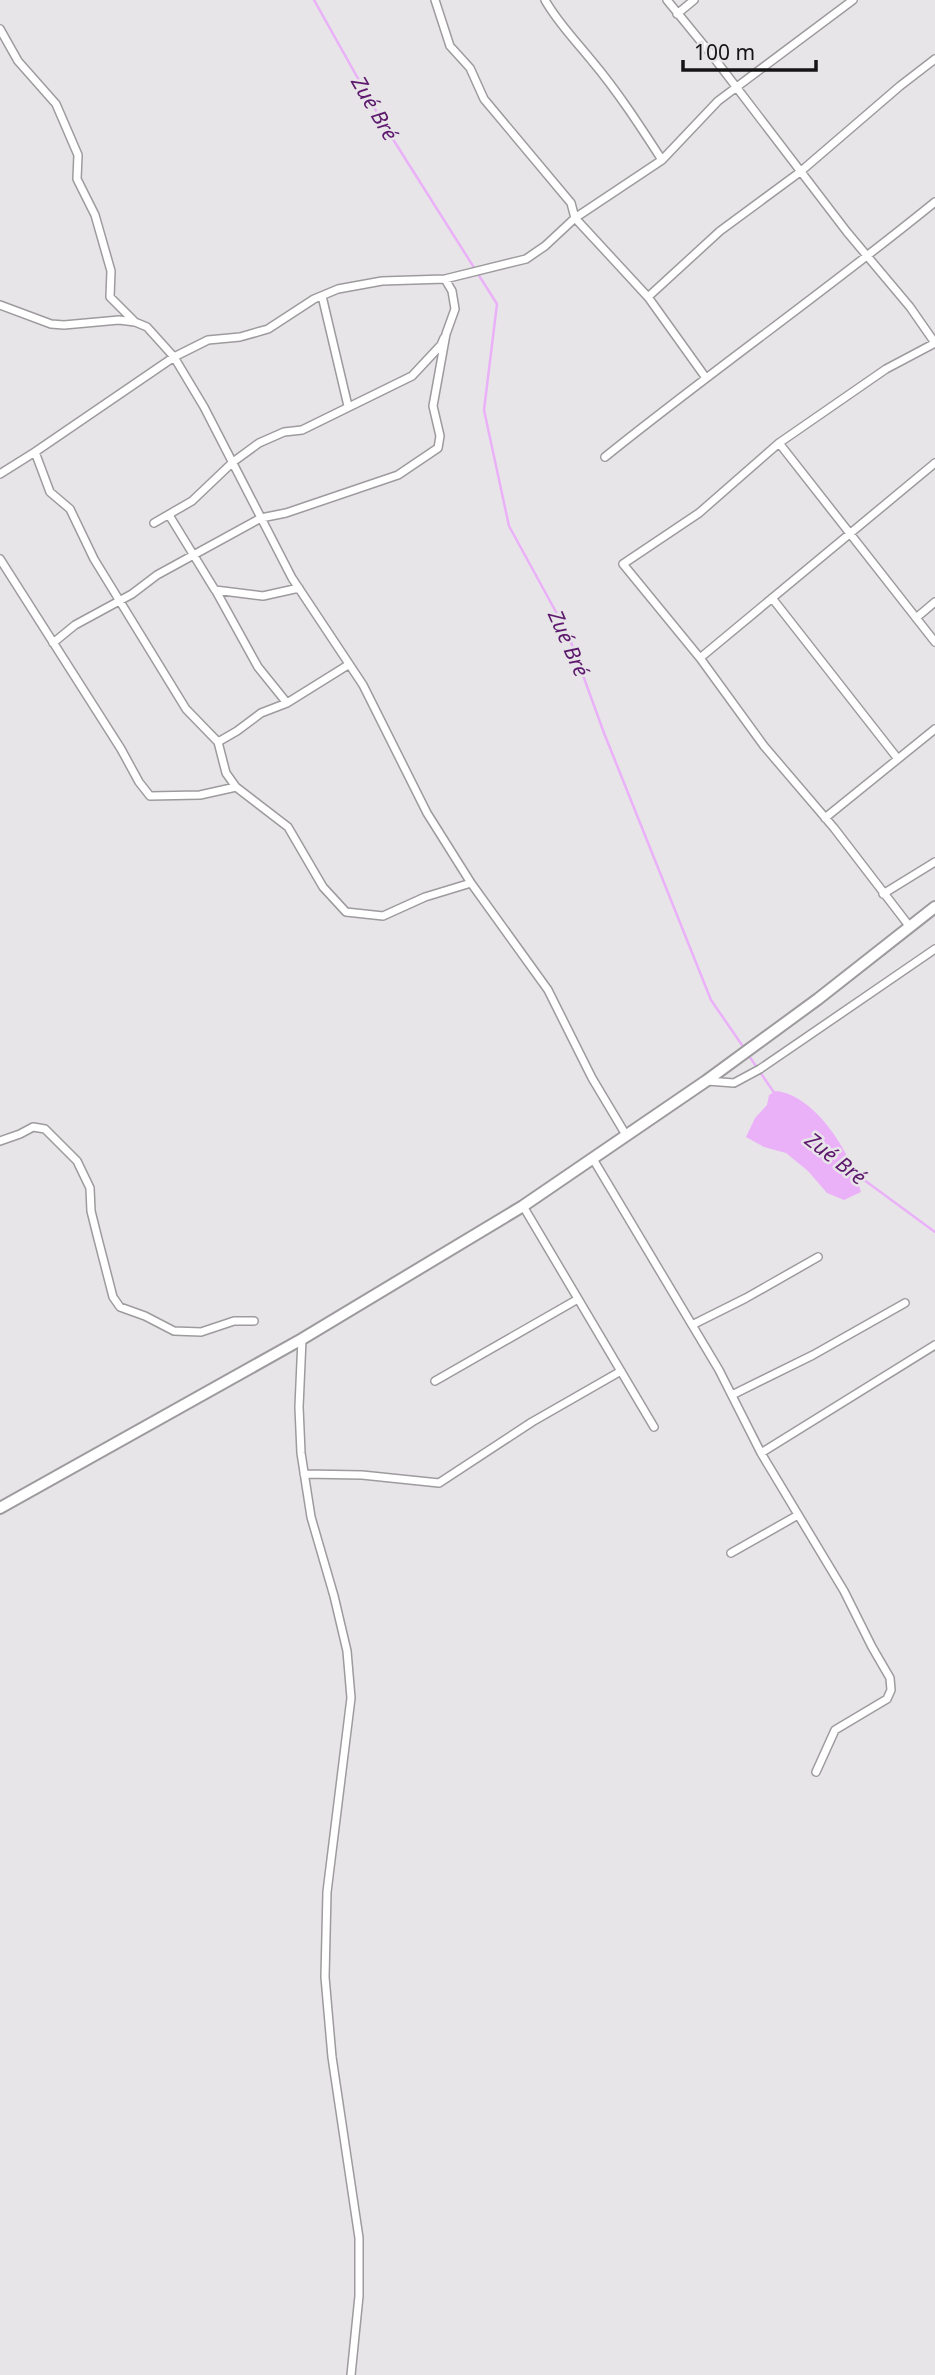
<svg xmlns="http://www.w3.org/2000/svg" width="935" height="2375" viewBox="0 0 935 2375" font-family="'Noto Sans',sans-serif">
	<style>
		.water { fill: #eab1f8 }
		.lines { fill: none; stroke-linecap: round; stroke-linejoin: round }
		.stream { stroke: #eab1f8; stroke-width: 2.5 }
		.minor-casing { stroke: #9e9b9e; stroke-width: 10 }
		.primary-casing { stroke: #9e9b9e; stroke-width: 14 }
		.minor { stroke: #fff; stroke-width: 7 }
		.primary { stroke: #fff; stroke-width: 10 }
		.labels { text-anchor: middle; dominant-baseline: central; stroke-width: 5; stroke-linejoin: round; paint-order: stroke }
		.water-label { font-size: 21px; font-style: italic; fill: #5d196d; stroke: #e8e5e9 }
	</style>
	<rect width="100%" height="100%" fill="#e8e5e9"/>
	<path class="water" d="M776 1091C816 1095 853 1156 861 1192L844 1200 827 1193 808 1171 786 1153 764 1147 746 1137 755 1118 767 1105 769 1095Z"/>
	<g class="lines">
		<path class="stream" d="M314 0 384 125 497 304 484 410 509 526 568 634 604 733 711 1000 744 1048
			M747 1053 775 1094
			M856 1174 935 1232"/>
		<g class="minor-casing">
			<path id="minor" d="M435 0 450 46 470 68 484 99 571 203 575 218 648 297 706 378
				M545 0C558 23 576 41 592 61 618 92 640 126 662 160
				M667 0 711 54 847 232 910 307 935 343
				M677 14 694 0
				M0 29 18 61 56 104 78 155 77 179 95 215 111 271 110 297 135 322
				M322 296 348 406
				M648 297 720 231 800 172 900 86 935 59
				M0 305 51 324 64 325 119 320 135 322 147 327 174 357 204 407 292 578 363 685 427 813 471 883 548 990 592 1078 626 1135
				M935 343 886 369 779 443 699 513 623 564 700 658 935 463
				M779 443 935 642
				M35 452 50 492 70 509 94 559 186 709 218 742 226 773 236 787
				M605 457C713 370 827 290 935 202
				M0 474 35 452 174 357 208 340 240 337 268 329 314 299 338 289 382 281 445 279 526 259 545 246 575 218 662 160 718 101 853 0
				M169 515 215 590 263 596 299 588
				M154 523 192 501 233 462 259 443 284 432 302 430 412 376 441 345 444 338
				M0 559 121 749 139 782 150 796 200 795 236 787 288 827 323 887 346 912 383 916 425 897 471 883
				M216 591 258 667 287 703
				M772 598 898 759
				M916 618 935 602
				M53 643 75 625 132 594 157 575 261 518 286 513 398 475 438 448 440 436 433 406 446 334 455 309 452 291 445 279
				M700 658 764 746 834 828 910 927
				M218 742 237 731 261 713 287 703 348 665
				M825 818 935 729
				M883 894 935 862
				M707 1081 734 1083 760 1069 935 949
				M0 1141 20 1134 33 1127 45 1129 77 1161 90 1188 91 1211 97 1235 113 1297 120 1307 145 1316 174 1331 201 1332 234 1321H254
				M593 1159 719 1370 761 1453 844 1591 872 1647 890 1678 891 1690 887 1699 835 1730 816 1772
				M523 1206 654 1427
				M692 1325 746 1298 818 1257
				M302 1339 299 1407 301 1453 311 1517 334 1596 347 1651 351 1698 327 1892 325 1977 332 2057 359 2238V2296L351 2375
				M435 1381 578 1299
				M732 1395 813 1355 905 1303
				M761 1453 935 1345
				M304 1474 362 1475 439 1483 532 1422 621 1371
				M731 1553 798 1515"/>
		</g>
		<g class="primary-casing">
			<path id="primary" d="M0 1508 302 1339 523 1206 706 1081 818 999 935 907"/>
		</g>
		<use href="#minor" class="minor"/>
		<use href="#primary" class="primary"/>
	</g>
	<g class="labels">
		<g class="water-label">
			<text transform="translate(375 108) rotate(60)">Zué Bré</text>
			<text transform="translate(569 643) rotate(66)">Zué Bré</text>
			<text transform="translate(836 1158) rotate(38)">Zué Bré</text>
		</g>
	</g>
	<path d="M683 60v10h133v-10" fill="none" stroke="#161516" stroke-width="3.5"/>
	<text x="694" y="60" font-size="21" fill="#161516" stroke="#e8e5e9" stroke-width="5" paint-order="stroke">100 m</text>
</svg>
